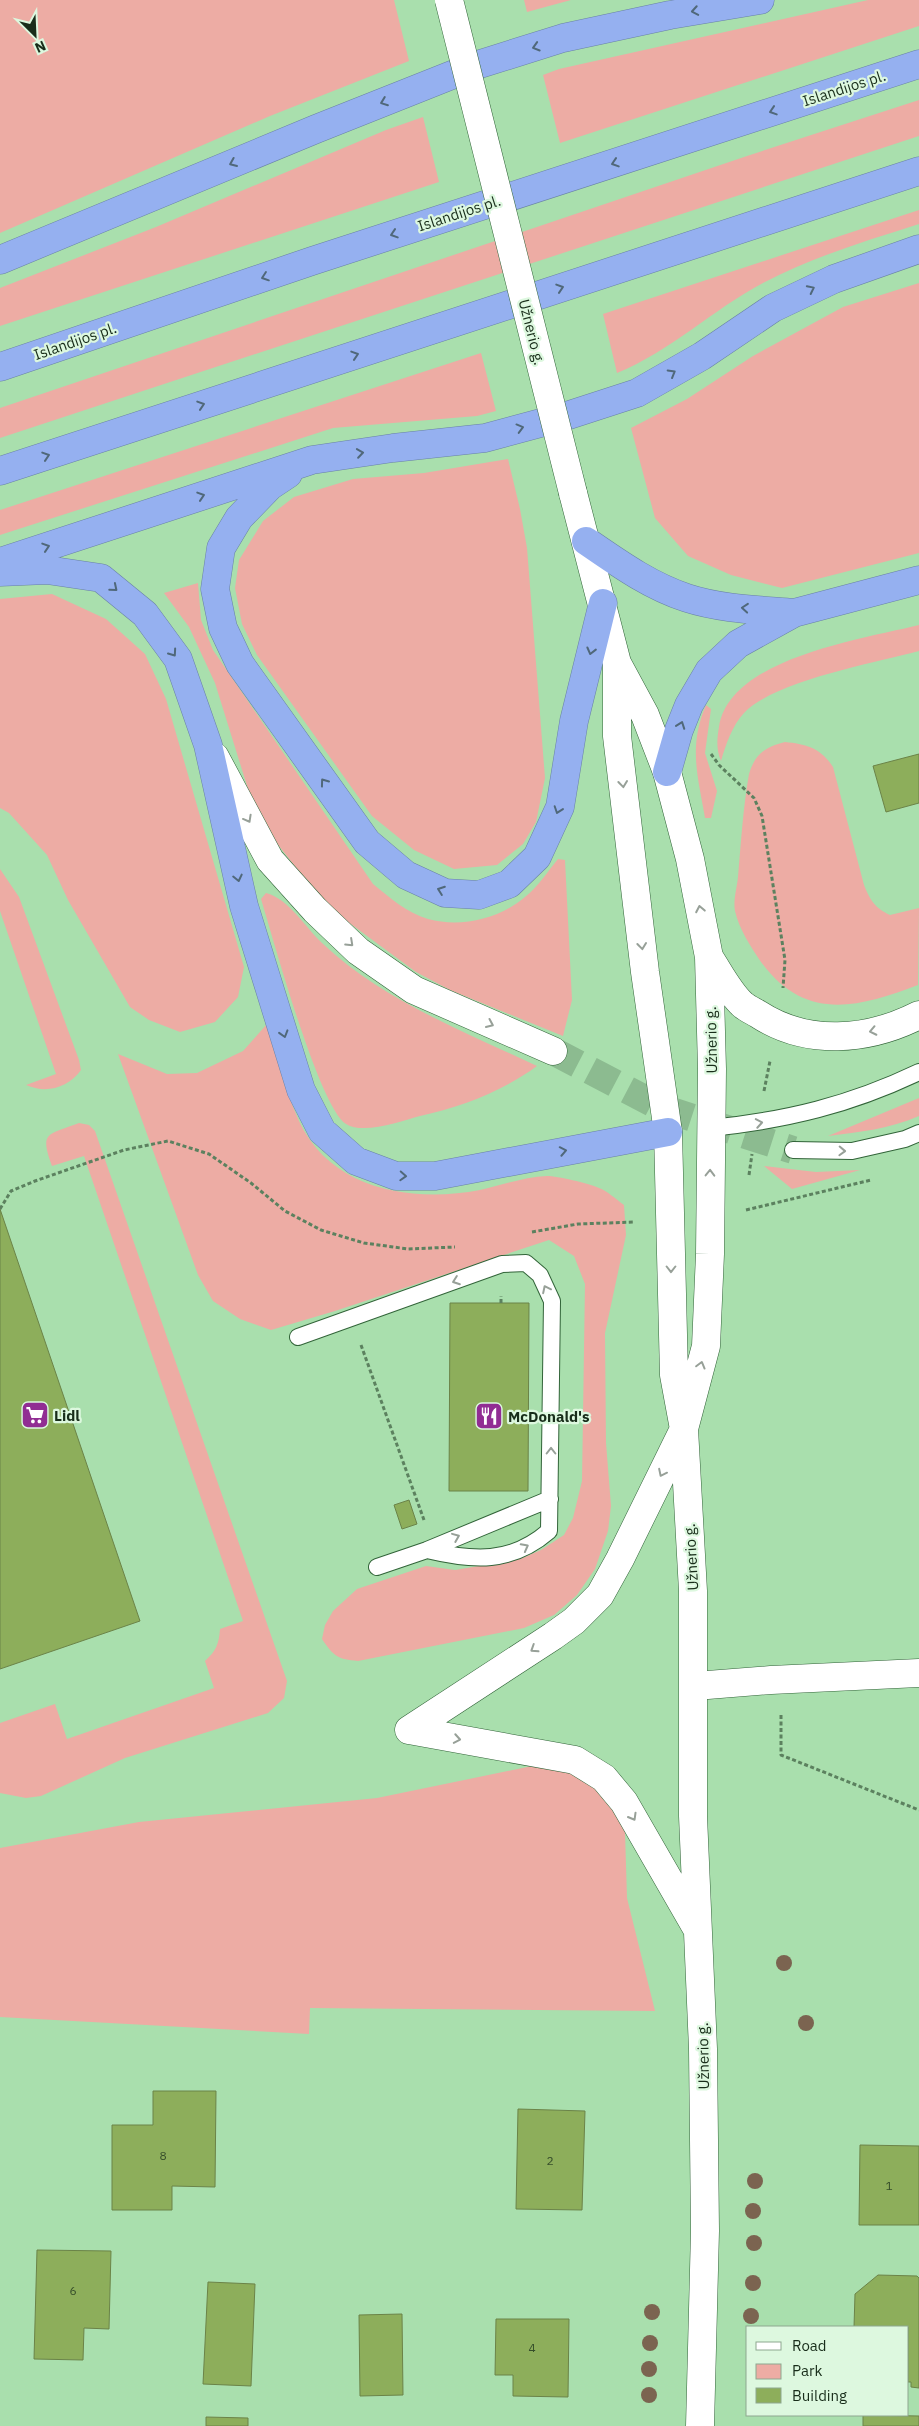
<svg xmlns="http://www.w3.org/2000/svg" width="919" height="2426" viewBox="0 0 919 2426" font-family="'IBM Plex Sans',sans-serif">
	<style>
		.green { fill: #edaca4 }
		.building { fill: #8dae5b; stroke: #6b8348 }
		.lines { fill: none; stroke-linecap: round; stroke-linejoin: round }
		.street-tunnel { stroke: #8cbb90; stroke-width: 28; stroke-dasharray: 28 14; stroke-linecap: butt }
		.lane-casing { stroke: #326439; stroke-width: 18 }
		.street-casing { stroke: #326439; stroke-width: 29 }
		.secondary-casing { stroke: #326439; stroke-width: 29 }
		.highway-casing { stroke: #6982a5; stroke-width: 29 }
		.path { stroke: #5c815f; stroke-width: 3; stroke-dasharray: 4 2.5; stroke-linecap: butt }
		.lane { stroke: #fff; stroke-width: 16 }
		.street { stroke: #fff; stroke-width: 28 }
		.secondary { stroke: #fff; stroke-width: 28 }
		.highway { stroke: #95b0f0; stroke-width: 28 }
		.secondary-bridge-casing { stroke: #326439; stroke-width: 29; stroke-linecap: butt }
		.secondary-bridge { stroke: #fff; stroke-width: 28 }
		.tree { fill: #7b6450 }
		.oneway { stroke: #50687a }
		.oneway2 { stroke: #97a098 }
		.labels { text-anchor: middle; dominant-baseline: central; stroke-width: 4.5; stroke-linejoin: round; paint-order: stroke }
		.number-label { font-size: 12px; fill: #354d2a }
		.street-label { font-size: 15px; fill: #182d1a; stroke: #ddf8df }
		.poi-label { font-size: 15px; font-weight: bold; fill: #182d1a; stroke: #ddf8df; text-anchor: start }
	</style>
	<rect width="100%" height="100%" fill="#a9dfad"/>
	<path class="green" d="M0 0H394L409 61 270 116 0 233Z
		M524 0H571L527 12Z
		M868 0H919V26L560 143 543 75 559 69Z
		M919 100V136L0 438V408L747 156Z
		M423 117 439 182 0 326V288L156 227 386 130Z
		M919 210V224C866 241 812 257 763 283 712 310 671 351 617 373L603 314Z
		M919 283V553L782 588 731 575 688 556 655 518 631 428 687 399 753 356 843 307Z
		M481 353 496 411 477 416 333 428 0 535V510Z
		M508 459 520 509 527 548 545 778 536 822 523 844 497 865 454 869 414 850 372 816 257 655 242 624 235 588 239 560 263 521 294 497 353 479 424 473Z
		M198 583 201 620 213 650 373 884C389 897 407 913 428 919 461 928 499 919 525 897 538 887 548 871 558 859L565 860 572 1000 563 1036 450 990 416 972 325 905 265 828 248 789 215 683 189 627 164 593Z
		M52 594 106 619 145 654 166 699 244 967 238 997 215 1022 180 1032 149 1020 130 1007 68 900 47 855 9 813 0 808V599Z
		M919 625V651C874 663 774 681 744 713 732 726 726 744 721 761 716 749 717 739 719 727 729 658 863 639 919 625Z
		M706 705 711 709 705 753 717 791 711 818H705C698 776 688 747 706 705Z
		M785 742C806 744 821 748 833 767L864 885C870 900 875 908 890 915L919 908 918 985C857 1008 805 1022 761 962 751 947 739 929 735 911 733 901 737 887 738 877 741 843 743 808 749 774 755 754 765 747 785 742Z
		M0 869 19 897 79 1060 81 1070C68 1088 46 1094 26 1085L56 1074 0 911Z
		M266 893C289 899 305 927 322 943 382 1000 463 1031 537 1066 503 1091 461 1107 420 1116 401 1121 364 1135 346 1124 319 1107 273 938 261 899Z
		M267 1024C277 1056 285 1090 299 1121 331 1190 412 1203 480 1190 501 1185 525 1177 547 1176 557 1176 588 1183 599 1188 607 1191 616 1199 624 1205L626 1235 605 1333 606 1443 611 1506 608 1531 595 1569 577 1595 554 1615 524 1628 358 1661C338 1659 334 1657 322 1639L325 1625 333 1611 357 1589 426 1566 455 1570 520 1559 541 1550 564 1535 573 1518 582 1481 585 1284 574 1256 549 1240 335 1311 271 1330 240 1319 213 1301 198 1275 118 1054 167 1074 197 1073 243 1051Z
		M919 1098V1116C889 1129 860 1132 828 1136Z
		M79 1123 89 1125 95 1131 287 1681 284 1698 268 1713 125 1758 41 1796 26 1798 0 1793V1723L55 1704 67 1739 214 1688 205 1661C216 1651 219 1644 220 1629L243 1621 84 1156 52 1166C39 1131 48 1135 79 1123Z
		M764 1166 816 1172 860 1170 792 1189Z
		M537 1765 577 1773 598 1788 620 1819 625 1832 627 1898 655 2011 310 2008 309 2034 0 2017V1848L139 1822 377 1798Z"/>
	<path class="building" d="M919 754V803L886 812 873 766Z
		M0 1209 140 1621 0 1669Z
		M450 1303H529L528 1491H449Z
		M409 1500 417 1524 402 1529 394 1505Z
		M153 2091H216L215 2187 172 2186V2210H112V2125H153Z
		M518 2109 585 2111 582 2210 516 2209Z
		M860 2145 919 2146V2225H859Z
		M37 2250 111 2251 109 2329 84 2328 83 2360 34 2359Z
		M878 2275 917 2276 919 2278V2388L911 2387V2382H908V2327H854L855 2294Z
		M208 2282 255 2284 251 2386 203 2384Z
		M402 2314 403 2395 360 2396 359 2315Z
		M496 2319H569L568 2397 513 2396V2375H495Z
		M863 2415 919 2416V2426H863Z
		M206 2417 248 2418V2426H206Z"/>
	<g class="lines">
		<path class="street-tunnel" d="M553 1051 662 1108 793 1150"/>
		<g class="lane-casing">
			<path id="lane" d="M711 1128C787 1120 850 1105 919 1072
				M793 1150 852 1151 905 1139 919 1133
				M298 1337 502 1264 526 1263 540 1275 552 1301 549 1531C511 1564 473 1561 427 1550
				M377 1567 427 1550 550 1499"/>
		</g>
		<g class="street-casing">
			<path id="street" d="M215 757 270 860 315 910 358 951 414 990 553 1051
				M695 1686 771 1680 919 1673"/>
		</g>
		<g class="secondary-casing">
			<path id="secondary" d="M573 493 617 663V736L645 972 668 1132 674 1375 684 1429 693 1591V1816L703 2049 705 2231 700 2426
				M709 957C719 972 729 992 742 1004 746 1008 753 1011 758 1014 807 1046 868 1041 919 1015
				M409 1730 553 1636 574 1621 600 1595 620 1559 684 1429 706 1346 710 1254 712 1069 709 957 690 859 667 772 645 715 618 665
				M409 1730 575 1760 604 1778 624 1802 696 1927"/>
		</g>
		<g class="highway-casing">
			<path id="highway" d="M0 260 316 129 477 65 563 38 670 15 760 0
				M0 367 312 261 919 64
				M0 471 919 171
				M288 474 270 486 239 518 221 548 215 589 223 628 240 664 367 842 406 875 445 893 479 895 509 884 537 857 560 807 574 721 603 603
				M586 541C618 563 650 586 687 598 721 609 759 610 794 613
				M0 562 312 460 393 448 485 438 563 417 637 393 702 356 773 308 834 279 919 249
				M0 572 47 570 101 578 145 614 178 659 208 745 244 906 301 1090 322 1131 356 1161 396 1176H435L668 1132
				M667 772 679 730 689 705 709 671 738 644 794 613 919 580"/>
		</g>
		<path class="path" d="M711 754 719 765 754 798 762 816 785 960 783 988
			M764 1091 770 1061
			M749 1175 752 1154
			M0 1209 11 1191 35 1181 124 1150 168 1141 209 1154 251 1183 285 1211 321 1230 364 1243 408 1249 455 1247
			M746 1210 871 1180
			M532 1232 578 1224 635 1222
			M501 1303V1296
			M361 1345 424 1520
			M781 1715V1755L919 1810"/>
		<use href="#lane" class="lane"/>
		<use href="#street" class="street"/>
		<use href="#secondary" class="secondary"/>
		<use href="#highway" class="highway"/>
		<g class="secondary-bridge-casing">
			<path id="secondary-bridge" d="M449 0 573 493"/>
		</g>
		<use href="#secondary-bridge" class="secondary-bridge"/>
	</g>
	<g class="tree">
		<circle cx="784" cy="1963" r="8"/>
		<circle cx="806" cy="2023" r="8"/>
		<circle cx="755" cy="2181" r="8"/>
		<circle cx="753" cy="2211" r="8"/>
		<circle cx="754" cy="2243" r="8"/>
		<circle cx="753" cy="2283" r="8"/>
		<circle cx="652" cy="2312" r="8"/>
		<circle cx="751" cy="2316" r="8"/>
		<circle cx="650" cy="2343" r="8"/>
		<circle cx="649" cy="2369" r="8"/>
		<circle cx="649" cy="2395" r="8"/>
	</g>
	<defs><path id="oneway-chevron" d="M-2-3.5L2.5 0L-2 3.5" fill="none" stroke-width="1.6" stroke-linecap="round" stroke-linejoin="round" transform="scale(1.25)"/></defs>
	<g class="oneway">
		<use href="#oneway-chevron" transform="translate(695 11) rotate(170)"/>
		<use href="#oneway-chevron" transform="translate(536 47) rotate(163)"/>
		<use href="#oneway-chevron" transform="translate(384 102) rotate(159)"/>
		<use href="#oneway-chevron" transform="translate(773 111) rotate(162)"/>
		<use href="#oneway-chevron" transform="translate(233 163) rotate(157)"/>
		<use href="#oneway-chevron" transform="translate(615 163) rotate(162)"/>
		<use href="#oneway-chevron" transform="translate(394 234) rotate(162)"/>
		<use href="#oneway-chevron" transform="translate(265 277) rotate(161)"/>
		<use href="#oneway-chevron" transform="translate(560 288) rotate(-18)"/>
		<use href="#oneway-chevron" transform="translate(811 289) rotate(-26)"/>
		<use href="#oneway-chevron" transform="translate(355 355) rotate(-18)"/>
		<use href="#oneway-chevron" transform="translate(672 373) rotate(-30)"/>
		<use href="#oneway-chevron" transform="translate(201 405) rotate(-18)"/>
		<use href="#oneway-chevron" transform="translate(520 428) rotate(-15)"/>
		<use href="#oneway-chevron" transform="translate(360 453) rotate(-8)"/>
		<use href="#oneway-chevron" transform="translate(46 456) rotate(-18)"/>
		<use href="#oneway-chevron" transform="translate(201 496) rotate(-18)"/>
		<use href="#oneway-chevron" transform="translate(46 547) rotate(-18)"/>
		<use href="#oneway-chevron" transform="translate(114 588) rotate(40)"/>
		<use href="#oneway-chevron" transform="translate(745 608) rotate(-175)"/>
		<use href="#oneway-chevron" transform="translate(591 651) rotate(104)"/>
		<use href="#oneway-chevron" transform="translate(173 653) rotate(55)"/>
		<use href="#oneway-chevron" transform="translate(681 725) rotate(-70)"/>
		<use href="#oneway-chevron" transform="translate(324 782) rotate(-126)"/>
		<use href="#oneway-chevron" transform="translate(558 810) rotate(109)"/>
		<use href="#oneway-chevron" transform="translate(238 878) rotate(77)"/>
		<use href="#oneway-chevron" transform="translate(441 890) rotate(-160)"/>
		<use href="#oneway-chevron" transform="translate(284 1034) rotate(73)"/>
		<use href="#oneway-chevron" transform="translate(563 1151) rotate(-11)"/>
		<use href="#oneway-chevron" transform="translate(403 1176) rotate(3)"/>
	</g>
	<g class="oneway2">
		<use href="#oneway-chevron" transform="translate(623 784) rotate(83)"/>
		<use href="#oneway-chevron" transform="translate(248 819) rotate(61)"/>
		<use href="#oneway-chevron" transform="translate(700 909) rotate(-101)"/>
		<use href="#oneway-chevron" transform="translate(350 943) rotate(43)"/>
		<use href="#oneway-chevron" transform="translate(642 946) rotate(83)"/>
		<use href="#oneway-chevron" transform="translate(490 1024) rotate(24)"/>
		<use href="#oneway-chevron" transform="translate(873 1031) rotate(168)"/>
		<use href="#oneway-chevron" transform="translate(759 1123) rotate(-10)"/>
		<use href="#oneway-chevron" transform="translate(842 1151) rotate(2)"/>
		<use href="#oneway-chevron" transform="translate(710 1173) rotate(-89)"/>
		<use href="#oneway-chevron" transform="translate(671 1269) rotate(90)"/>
		<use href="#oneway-chevron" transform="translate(456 1281) rotate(160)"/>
		<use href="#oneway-chevron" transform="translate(546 1289) rotate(-116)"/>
		<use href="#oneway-chevron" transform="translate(701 1365) rotate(-75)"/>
		<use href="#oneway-chevron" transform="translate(551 1451) rotate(-90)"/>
		<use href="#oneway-chevron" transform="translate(662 1473) rotate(116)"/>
		<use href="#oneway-chevron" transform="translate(456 1537) rotate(-22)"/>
		<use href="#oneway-chevron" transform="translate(525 1547) rotate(-28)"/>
		<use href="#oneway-chevron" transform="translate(534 1649) rotate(147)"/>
		<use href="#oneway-chevron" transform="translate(457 1739) rotate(10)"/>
		<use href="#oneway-chevron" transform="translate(633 1817) rotate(60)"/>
	</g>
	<defs>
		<g id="supermarket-square" transform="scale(1.4375)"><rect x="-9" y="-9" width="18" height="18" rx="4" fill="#912d93" stroke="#ddf8df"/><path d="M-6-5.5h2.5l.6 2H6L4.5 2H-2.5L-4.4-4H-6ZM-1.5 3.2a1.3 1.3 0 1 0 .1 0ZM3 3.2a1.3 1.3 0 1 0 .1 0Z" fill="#fff"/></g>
		<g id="restaurant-square" transform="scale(1.4375)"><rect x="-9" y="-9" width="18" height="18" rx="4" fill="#912d93" stroke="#ddf8df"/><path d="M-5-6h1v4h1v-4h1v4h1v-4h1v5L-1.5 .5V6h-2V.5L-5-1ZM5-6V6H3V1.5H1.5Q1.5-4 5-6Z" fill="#fff"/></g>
	</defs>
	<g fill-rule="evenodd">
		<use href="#supermarket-square" x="35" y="1415"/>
		<use href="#restaurant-square" x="489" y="1416"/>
	</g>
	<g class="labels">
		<g class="number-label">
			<text x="163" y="2155">8</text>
			<text x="550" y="2160">2</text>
			<text x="889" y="2185">1</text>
			<text x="73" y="2290">6</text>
			<text x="532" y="2347">4</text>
		</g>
		<g class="street-label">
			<text transform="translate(844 88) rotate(-18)">Islandijos pl.</text>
			<text transform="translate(459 213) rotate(-18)">Islandijos pl.</text>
			<text transform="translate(532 332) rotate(76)">Užnerio g.</text>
			<text transform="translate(75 341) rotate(-19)">Islandijos pl.</text>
			<text transform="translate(711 1040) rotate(-91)">Užnerio g.</text>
			<text transform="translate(691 1557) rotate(-93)">Užnerio g.</text>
			<text transform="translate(703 2056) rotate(-91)">Užnerio g.</text>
		</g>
		<g class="poi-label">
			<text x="54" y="1415">Lidl</text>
			<text x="508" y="1416">McDonald's</text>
		</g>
	</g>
	<rect x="746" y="2326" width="162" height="90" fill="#ddf8df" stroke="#8ea790"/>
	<rect x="756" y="2342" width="25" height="8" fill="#ffffff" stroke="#8ea790"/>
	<text x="792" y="2351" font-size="15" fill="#182d1a">Road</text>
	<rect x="756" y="2364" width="25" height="15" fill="#edaca4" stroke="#8ea790"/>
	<text x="792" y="2376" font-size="15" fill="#182d1a">Park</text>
	<rect x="756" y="2388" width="25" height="15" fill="#8dae5b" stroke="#8ea790"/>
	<text x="792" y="2401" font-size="15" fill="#182d1a">Building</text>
	<g transform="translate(35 35) rotate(156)" stroke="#ddf8df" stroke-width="4" paint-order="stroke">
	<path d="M0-4L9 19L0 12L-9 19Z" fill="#182d1a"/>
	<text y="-8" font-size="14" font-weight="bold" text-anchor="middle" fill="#182d1a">N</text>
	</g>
</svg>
